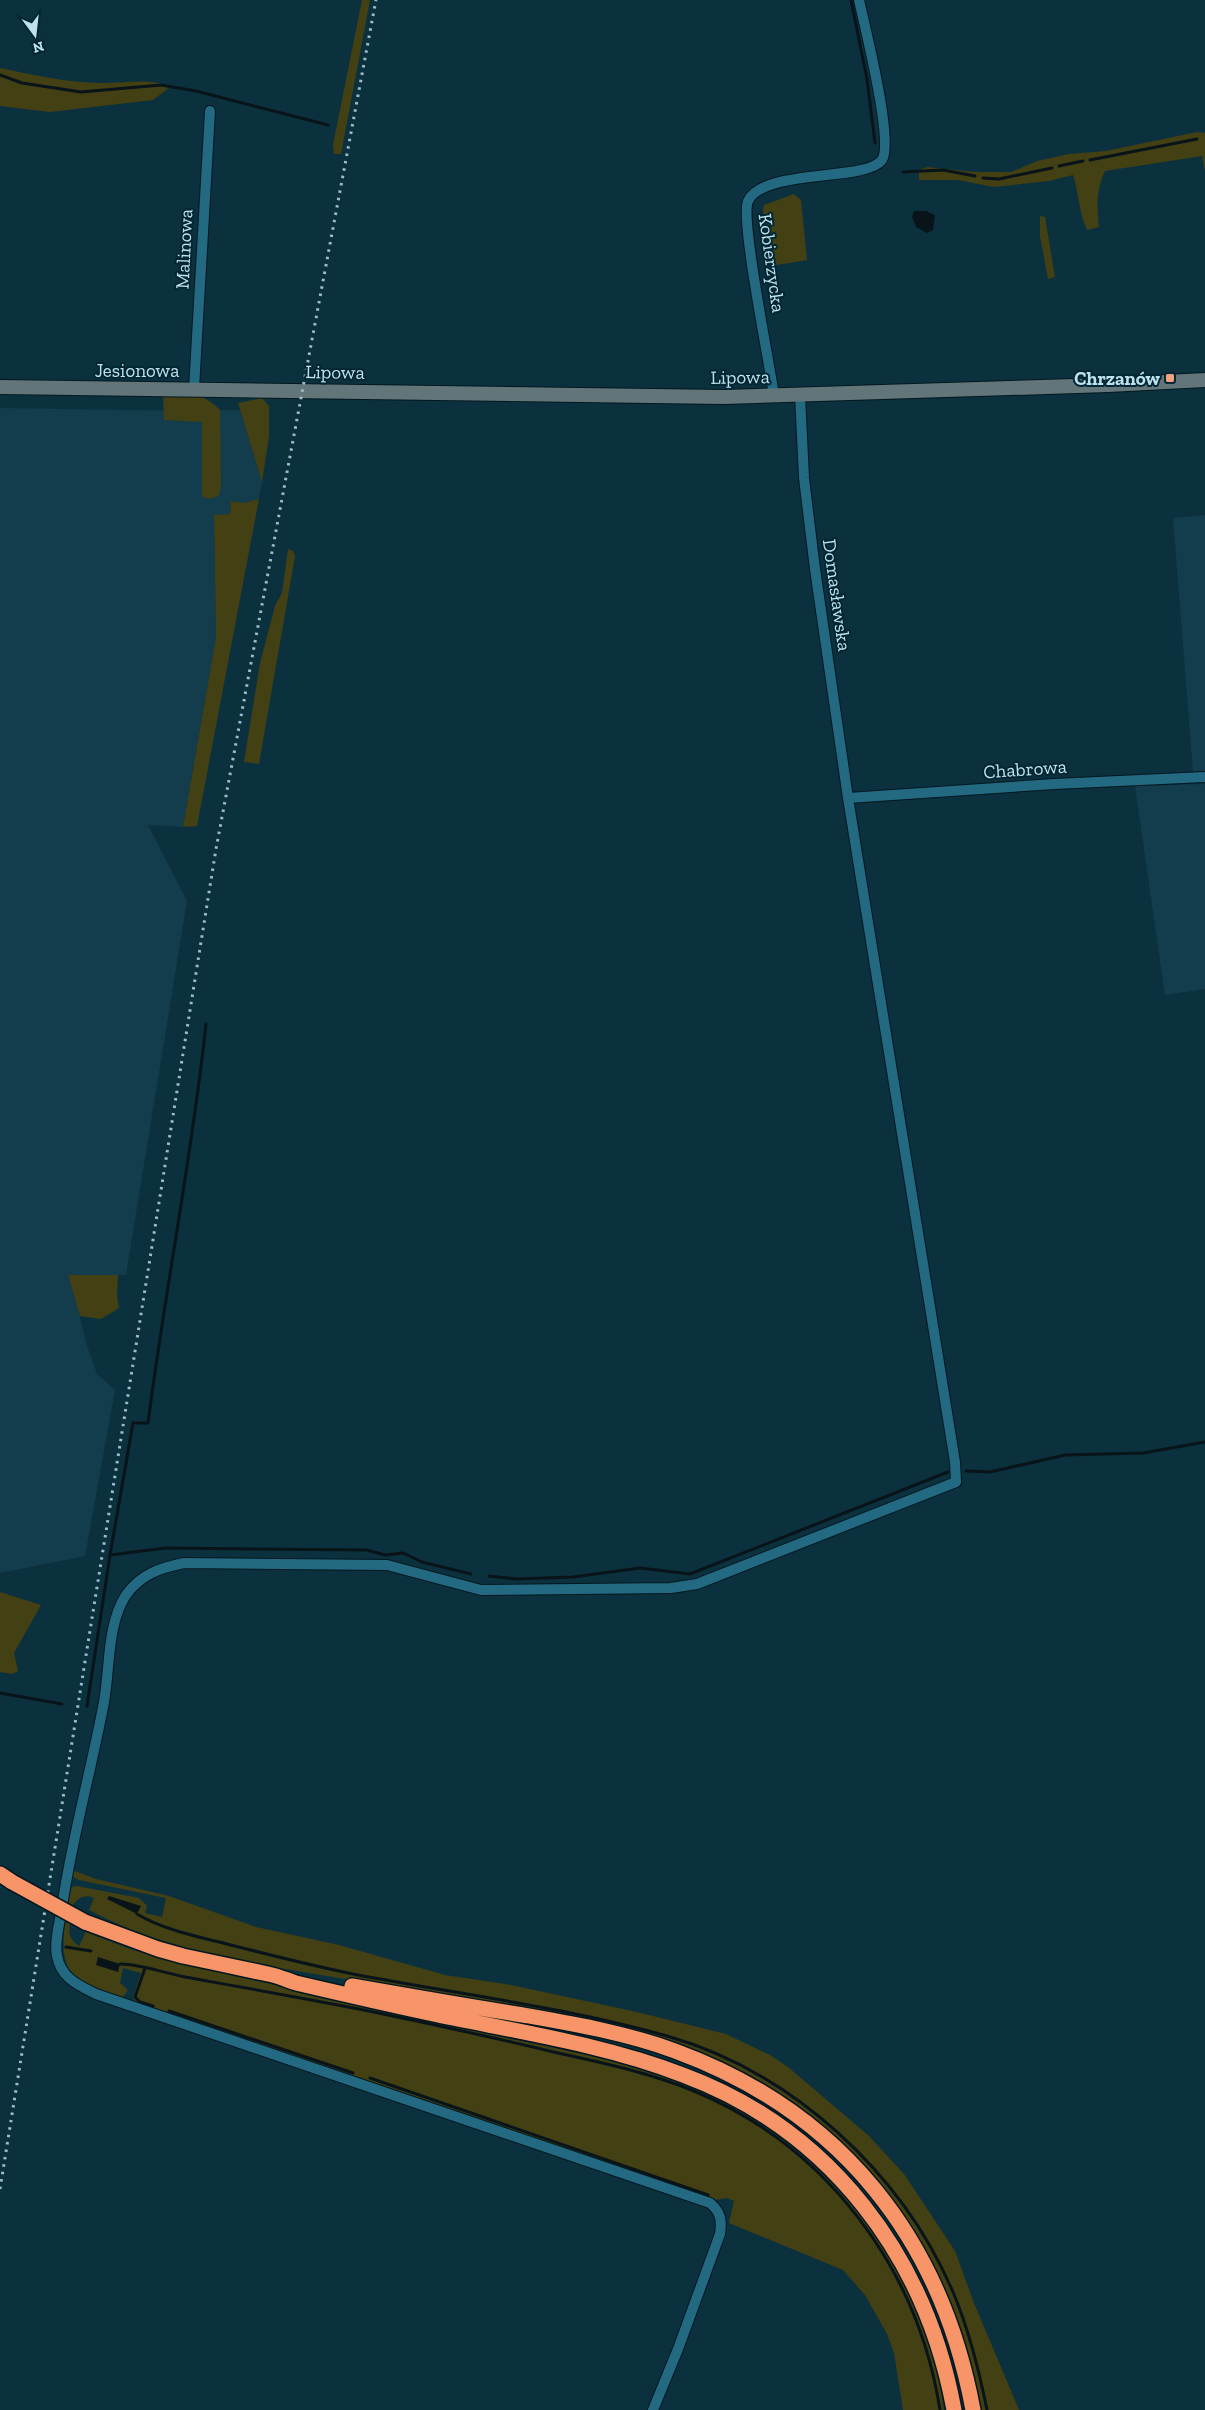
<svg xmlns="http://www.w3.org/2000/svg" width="1205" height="2410" viewBox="0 0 1205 2410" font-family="'Zilla Slab',serif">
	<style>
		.built { fill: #133d4c }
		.green { fill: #434013 }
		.water { fill: #081419 }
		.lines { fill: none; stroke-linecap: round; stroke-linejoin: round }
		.stream { stroke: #081419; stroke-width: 3 }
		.street-casing { stroke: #031820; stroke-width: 12 }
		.secondary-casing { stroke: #031820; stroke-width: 16 }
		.highway-casing { stroke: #031820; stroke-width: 18 }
		.street { stroke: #226981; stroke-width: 10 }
		.secondary { stroke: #62767a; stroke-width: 14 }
		.highway { stroke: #f89568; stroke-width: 15 }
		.rail { stroke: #9bbdca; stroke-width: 3; stroke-dasharray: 2.5 5; stroke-linecap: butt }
		.highway-bridge-casing { stroke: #031820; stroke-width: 18; stroke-linecap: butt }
		.highway-bridge { stroke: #f89568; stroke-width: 15 }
		.poi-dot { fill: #f1a17d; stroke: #012734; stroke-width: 2 }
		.labels { text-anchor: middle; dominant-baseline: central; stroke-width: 4; stroke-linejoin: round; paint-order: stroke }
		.street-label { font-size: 19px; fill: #bfe0ed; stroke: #012734 }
		.poi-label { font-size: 19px; font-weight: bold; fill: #bfe0ed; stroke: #012734; text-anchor: end }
	</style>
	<rect width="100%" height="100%" fill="#0c313e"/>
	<path class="built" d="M0 408 189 411 240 410 262 482 259 499 244 503 231 501 230 514 214 515 216 637 183 827 148 825 187 901 126 1275H68L76 1300 86 1343 97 1374 115 1390 85 1556 0 1573Z
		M1205 515V771H1193L1173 518Z
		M1205 784V989L1165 995 1135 786Z"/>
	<path class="green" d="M362 0H370L341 154H334L333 145Z
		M0 68C33 75 65 82 98 83 122 84 148 77 170 87L153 100 50 112 0 106Z
		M1197 132 1205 133V171L1202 156 1105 171C1096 190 1097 207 1099 227L1087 230C1079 213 1079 194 1073 175L1049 181 994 187 958 180H919V170L927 167 975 172H1011L1037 161 1069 154 1106 151Z
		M794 194 801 200 807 260 771 266 763 212 764 205Z
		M1040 216 1045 217 1055 277 1048 279 1040 236Z
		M163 395C189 395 200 390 220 410L221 485 219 495C213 499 208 500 202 496V422L164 420Z
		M262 398 269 406V436L262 482 238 403Z
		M259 499 197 826 183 827 216 637 214 515 230 514 231 501 244 503Z
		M288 549 293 551 295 556 259 764 244 762 260 663 275 606 282 593Z
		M68 1275H118L117 1296 119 1308 101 1319 80 1316Z
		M0 1592 41 1605 14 1653 18 1671 12 1674 0 1672Z
		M72 1870 96 1879 169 1896 256 1927 339 1945 445 1975 511 1985 637 2012 726 2034 770 2055 788 2067 869 2136 904 2174 955 2251 974 2303 1019 2410H981C951 2240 844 2100 677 2045 651 2036 623 2032 596 2026 515 2007 433 1993 351 1980 263 1965 169 1953 89 1910L94 1898C85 1894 79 1897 73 1905L67 1902 72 1887 77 1886 139 1898 147 1906 145 1913 162 1917 166 1898 79 1880 72 1876Z
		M65 1922 70 1924C68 1934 70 1940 79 1946L86 1932 133 1950 180 1963C281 1987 383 2009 484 2033 548 2047 614 2057 675 2080 815 2134 924 2259 944 2410H903L894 2353 887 2334 865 2295 843 2270 729 2223 734 2201 727 2198 714 2200 136 2003 133 1997 141 1973 123 1968 120 1983 128 1990 123 1997C116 1997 108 1993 101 1990 63 1977 61 1959 65 1922Z"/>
	<path class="water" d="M914 211H926L935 215 933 230 927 233 916 227 912 217Z
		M109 1896 141 1906 137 1914 107 1899Z
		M98 1957 120 1964 118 1972 96 1965Z"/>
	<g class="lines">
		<path class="stream" d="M851 0 867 79 875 143
			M0 75 22 83 81 92 161 85 196 91 328 125
			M1090 160 1197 139
			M1059 166 1083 161
			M903 172 943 170 975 176
			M983 178 999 179 1052 168
			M966 1471 990 1472 1065 1455 1143 1453 1205 1442
			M110 1555 133 1423H148C165 1290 192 1157 206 1024
			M489 1576 516 1579 573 1577 640 1568 690 1574 948 1472
			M0 1693 62 1704
			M87 1706 110 1555 166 1548 367 1550 385 1555 403 1553 422 1562 471 1574
			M137 1914C162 1929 194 1936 223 1943 266 1954 309 1965 353 1974 457 1994 565 2007 667 2036 793 2072 902 2173 953 2292 969 2330 979 2370 987 2410
			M66 1947 91 1951
			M120 1964C141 1964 164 1973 185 1977 246 1988 308 1999 369 2011 432 2024 495 2038 558 2053 604 2063 650 2073 694 2091 828 2147 918 2269 940 2410
			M145 1968 135 1997 140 2002 153 2006
			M169 2011 353 2073
			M370 2078 708 2195"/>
		<g class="street-casing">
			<path id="street" d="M194 389 210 111
				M774 396C770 365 740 219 748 201 764 168 865 182 882 160 894 142 865 27 859 0
				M848 798 1054 784 1205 777
				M653 2410 678 2349 720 2234C722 2221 721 2212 710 2203L96 1994C78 1985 61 1978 57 1956 54 1941 60 1922 62 1907 72 1838 91 1771 104 1702 110 1668 107 1624 126 1595 141 1574 160 1568 184 1563L387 1565 481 1590 671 1588 697 1584 956 1482 955 1462 848 798 815 569 804 478 800 395"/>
		</g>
		<g class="secondary-casing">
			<path id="secondary" d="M0 387 724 397 1108 385 1205 380"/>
		</g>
		<g class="highway-casing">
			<path id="highway" d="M0 1874 12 1882
				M85 1922 158 1949 183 1956C211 1962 240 1968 268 1974 278 1976 287 1980 296 1983 343 1994 391 2005 438 2015 520 2032 605 2045 683 2075 831 2130 926 2257 954 2410
				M352 1986C409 1996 466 2006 523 2015 574 2024 627 2033 675 2051 841 2112 941 2238 973 2410"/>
		</g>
		<use href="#street" class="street"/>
		<use href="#secondary" class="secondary"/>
		<use href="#highway" class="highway"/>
		<path class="rail" d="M0 2189 216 849 376 0"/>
		<g class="highway-bridge-casing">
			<path id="highway-bridge" d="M12 1882 85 1922"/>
		</g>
		<use href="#highway-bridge" class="highway-bridge"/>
	</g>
	<rect class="poi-dot" x="1165" y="373" width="10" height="10" rx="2.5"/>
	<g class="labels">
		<g class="street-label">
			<text transform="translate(184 249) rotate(-87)">Malinowa</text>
			<text transform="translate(772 263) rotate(82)">Kobierzycka</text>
			<text x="137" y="370">Jesionowa</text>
			<text transform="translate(335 372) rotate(1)">Lipowa</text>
			<text transform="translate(740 377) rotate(-1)">Lipowa</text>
			<text transform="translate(837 595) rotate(82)">Domasławska</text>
			<text transform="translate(1025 769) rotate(-4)">Chabrowa</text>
		</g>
		<g class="poi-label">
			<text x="1160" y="378">Chrzanów</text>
		</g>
	</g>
	<g transform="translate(35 35) rotate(165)" stroke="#012734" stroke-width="4" paint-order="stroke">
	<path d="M0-4L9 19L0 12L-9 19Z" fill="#bfe0ed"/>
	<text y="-8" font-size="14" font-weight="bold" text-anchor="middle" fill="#bfe0ed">N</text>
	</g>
</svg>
